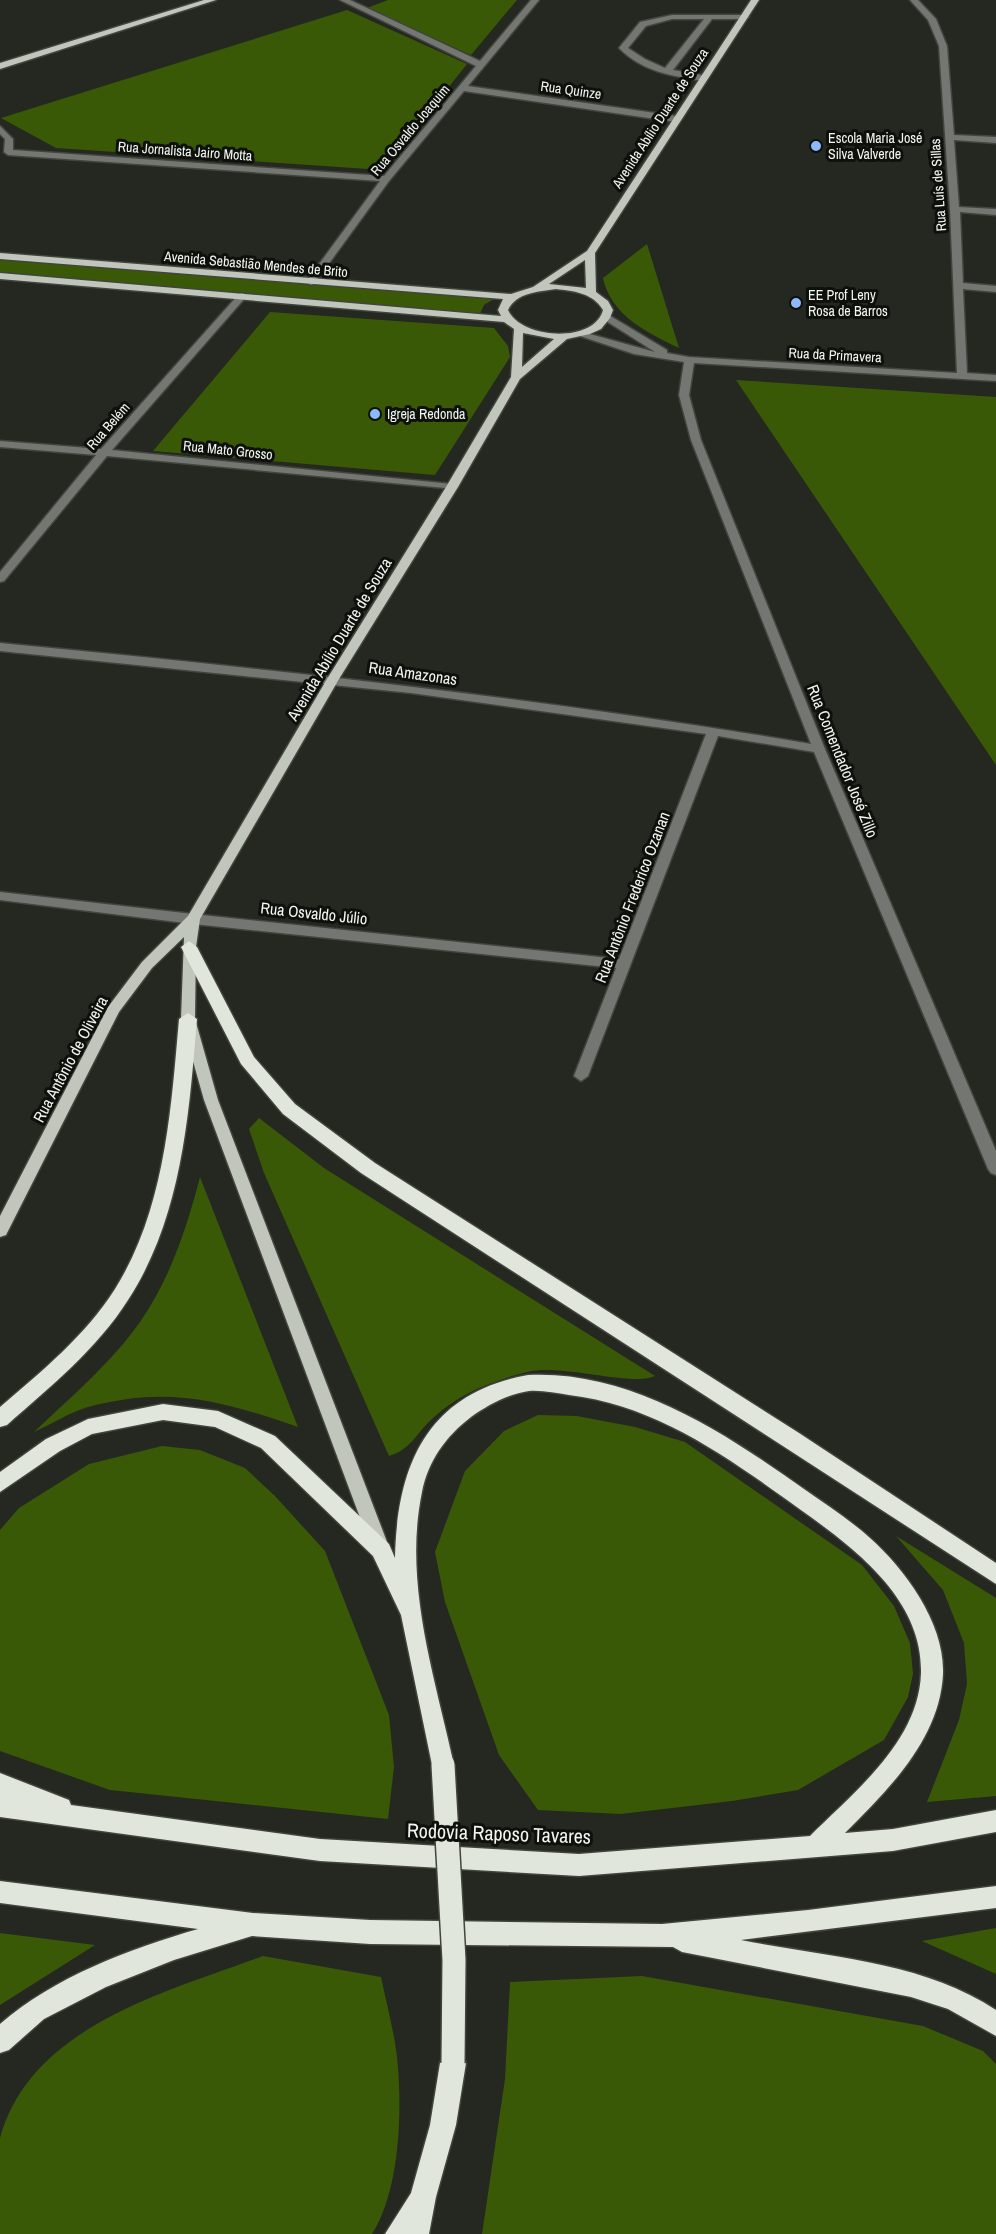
<svg xmlns="http://www.w3.org/2000/svg" width="996" height="2234" viewBox="0 0 996 2234" font-family="'Archivo Narrow',sans-serif">
	<style>
		.green { fill: #395907 }
		.lines { fill: none; stroke-linecap: round; stroke-linejoin: round }
		.minor-casing { stroke: #41453d; stroke-width: 3 }
		.major-casing { stroke: #41453d; stroke-width: 3 }
		.highway-casing { stroke: #41453d; stroke-width: 3 }
		.minor { fill: #737671; fill-rule: evenodd }
		.major { fill: #c1c6bd; fill-rule: evenodd }
		.highway { fill: #e0e6db; fill-rule: evenodd }
		.highway-bridge-casing { stroke: #41453d; stroke-width: 26; stroke-linecap: butt }
		.highway-bridge { stroke: #e0e6db; stroke-width: 23 }
		.poi-dot { fill: #8cb9fc; stroke: #0e100c; stroke-width: 2 }
		.labels { text-anchor: middle; dominant-baseline: central; stroke-width: 6; stroke-linejoin: round; paint-order: stroke }
		.far-street-label { font-size: 14px; fill: #f2f6f0; stroke: #0e100c }
		.far-poi-label { font-size: 14px; fill: #f2f6f0; stroke: #0e100c; text-anchor: start }
		.street-label { font-size: 16px; fill: #f2f6f0; stroke: #0e100c }
		.near-street-label { font-size: 20px; fill: #f2f6f0; stroke: #0e100c }
	</style>
	<rect width="100%" height="100%" fill="#242820"/>
	<path class="green" d="M388 0H517L471 55 367 8Z
		M347 10 467 64 383 170 56 148 1 118Z
		M647 244 679 348C648 333 611 316 603 278Z
		M0 259 494 299 484 305 480 314 0 272Z
		M270 312 494 328 508 346 510 357 435 475 153 451Z
		M736 380 996 397V765Z
		M259 1118 324 1168 655 1376C632 1387 561 1363 527 1372 492 1381 460 1393 433 1418 416 1433 412 1449 389 1456L264 1173 249 1129Z
		M200 1177 298 1427C222 1401 169 1385 88 1407 70 1412 52 1424 34 1432 71 1397 111 1363 140 1322 170 1279 187 1227 200 1177Z
		M538 1415 577 1416 635 1427 685 1442 862 1565 894 1606 910 1643 913 1674 908 1697 884 1740 798 1790 732 1801 621 1814 538 1810 499 1755 445 1602 435 1552 465 1471 504 1431Z
		M162 1446 200 1450 245 1468 275 1496 325 1551 389 1715 394 1767 388 1819 110 1790 0 1751V1530L19 1508 89 1464Z
		M896 1536 996 1598V1796L927 1802 959 1720 967 1684 964 1643 943 1590Z
		M996 1928V1974L922 1941Z
		M0 1933 95 1945 0 2005Z
		M263 1956 381 1977C387 2006 396 2038 398 2068 402 2117 399 2192 372 2234H0C0 2212 0 2157 0 2138 31 2025 168 1992 263 1956Z
		M642 1976 923 2026 983 2051 996 2064V2234H482L505 2079 510 1982Z"/>
	<g class="lines">
		<g class="minor-casing">
			<path id="minor" d="M340 0H350L480 61 531 0H539L468 86 676 116 680 119 676 122 464 91 389 181 314 284 311 285 306 282 380 181 8 155 4 152 5 139 0 134V126L13 139V150L384 176 476 66Z
				M910 0H918L936 19 947 46 954 135 996 137V143L954 140 959 207 996 209V215L960 212 963 283 996 286V292L963 289 967 373 996 375V381L694 363 689 395 701 440 825 749 996 1151V1175L991 1173 988 1169 814 752 718 736 588 1076 581 1081 574 1076 616 968 193 924 0 900V892L193 914 619 959 706 734 411 693 0 651V643C271 669 543 698 811 744L691 440 679 395 684 362 634 354 574 334 579 331 655 352 603 319 602 317 607 314 667 350V353L689 357 957 373 950 209 939 46 928 20Z
				M672 15H745L749 17 745 19H712L673 70 707 76 708 78 704 81C673 76 642 72 619 48L640 22ZM672 19H704L665 68 645 59 628 48 646 26Z
				M242 293 245 294V298L112 450 452 484 458 487 456 489 107 456 4 581 0 582V572L96 455 0 447V441L101 449 239 294Z"/>
		</g>
		<g class="major-casing">
			<path id="major" d="M204 0H216L0 69V63Z
				M751 0H759L595 253 596 292 608 301 613 310 610 318 601 329 590 334 567 339 520 379 458 487 339 679 200 919 196 947 195 1019 218 1100 389 1547 386 1552 380 1555 374 1552 371 1547 204 1100 181 1019 184 937 152 968 119 1012 8 1231 6 1235 0 1237V1216L108 1007 142 962 188 916 327 679 446 487 511 377 514 329 504 322 0 279V273L501 316 498 310 503 299 0 259V253L511 294 533 287 587 251ZM585 260 586 288 549 284ZM556 289C574 291 593 293 603 310 594 344 521 339 508 310 517 292 538 292 556 289ZM523 333 554 339 522 367Z"/>
		</g>
		<g class="highway-casing">
			<path id="highway" d="M189 941 197 947 254 1057 295 1104 375 1163 799 1433 996 1563V1584L361 1173 283 1114 241 1064 181 947Z
				M188 1013 197 1019C189 1115 182 1217 128 1300 97 1349 50 1387 7 1425L0 1427V1407C41 1372 86 1335 115 1289 165 1209 171 1110 179 1019Z
				M528 1375C631 1370 725 1433 804 1489 827 1505 850 1520 870 1538 906 1570 945 1624 943 1674 940 1739 888 1790 845 1833L893 1829 996 1810V1832L893 1851 579 1876 320 1861 0 1817V1773L69 1800 71 1805 320 1839 579 1854 810 1836C855 1791 919 1741 921 1673 923 1590 838 1537 780 1495 716 1449 648 1404 569 1395 556 1393 542 1390 529 1391 508 1394 488 1405 471 1417 446 1436 428 1461 422 1492 403 1583 435 1677 454 1765L451 1772 443 1775 435 1772 432 1765 401 1615 373 1556 261 1448 215 1427 163 1420 92 1434 60 1451 0 1492V1472L46 1439 88 1419 163 1404 218 1411 275 1436 389 1544 395 1558C397 1465 427 1393 528 1375Z
				M0 1881 253 1913 370 1920 662 1924 808 1910 996 1886V1908L741 1940C826 1957 923 1961 996 2010V2036L948 2009 911 1997 682 1952 673 1947 370 1944 252 1936 174 1960 106 1987 44 2019 9 2050 0 2053V2024C54 1977 129 1949 198 1929L0 1903Z
				M453 2050 462 2054 466 2063 456 2125 436 2197 429 2234H385L411 2193 430 2125 440 2063 444 2054Z"/>
		</g>
		<use href="#minor" class="minor"/>
		<use href="#major" class="major"/>
		<use href="#highway" class="highway"/>
		<g class="highway-bridge-casing">
			<path id="highway-bridge" d="M443 1765 454 1960 453 2063"/>
		</g>
		<use href="#highway-bridge" class="highway-bridge"/>
	</g>
	<g class="poi-dot">
		<circle cx="816" cy="146" r="6"/>
		<circle cx="796" cy="303" r="6"/>
		<circle cx="375" cy="414" r="6"/>
	</g>
	<g class="labels">
		<g class="far-street-label">
			<text transform="translate(571 90) rotate(8)">Rua Quinze</text>
			<text transform="translate(660 118) rotate(-57)">Avenida Abílio Duarte de Souza</text>
			<text transform="translate(410 130) rotate(-50)">Rua Osvaldo Joaquim</text>
			<text transform="translate(185 151) rotate(4)">Rua Jornalista Jairo Motta</text>
			<text transform="translate(938 185) rotate(-94)">Rua Luís de Sillas</text>
			<text transform="translate(256 264) rotate(5)">Avenida Sebastião Mendes de Brito</text>
			<text transform="translate(835 355) rotate(3)">Rua da Primavera</text>
			<text transform="translate(108 426) rotate(-49)">Rua Belém</text>
			<text transform="translate(228 450) rotate(6)">Rua Mato Grosso</text>
		</g>
		<g class="far-poi-label">
			<text x="828" y="138">Escola Maria José<tspan x="828" dy="16">Silva Valverde</tspan></text>
			<text x="808" y="295">EE Prof Leny<tspan x="808" dy="16">Rosa de Barros</tspan></text>
			<text x="387" y="414">Igreja Redonda</text>
		</g>
		<g class="street-label">
			<text transform="translate(339 639) rotate(-59)">Avenida Abílio Duarte de Souza</text>
			<text transform="translate(413 673) rotate(8)">Rua Amazonas</text>
			<text transform="translate(843 761) rotate(68)">Rua Comendador José Zillo</text>
			<text transform="translate(632 897) rotate(-69)">Rua Antônio Frederico Ozanan</text>
			<text transform="translate(314 913) rotate(6)">Rua Osvaldo Júlio</text>
			<text transform="translate(70 1059) rotate(-62)">Rua Antônio de Oliveira</text>
		</g>
		<g class="near-street-label">
			<text transform="translate(499 1833) rotate(2)">Rodovia Raposo Tavares</text>
		</g>
	</g>
</svg>
